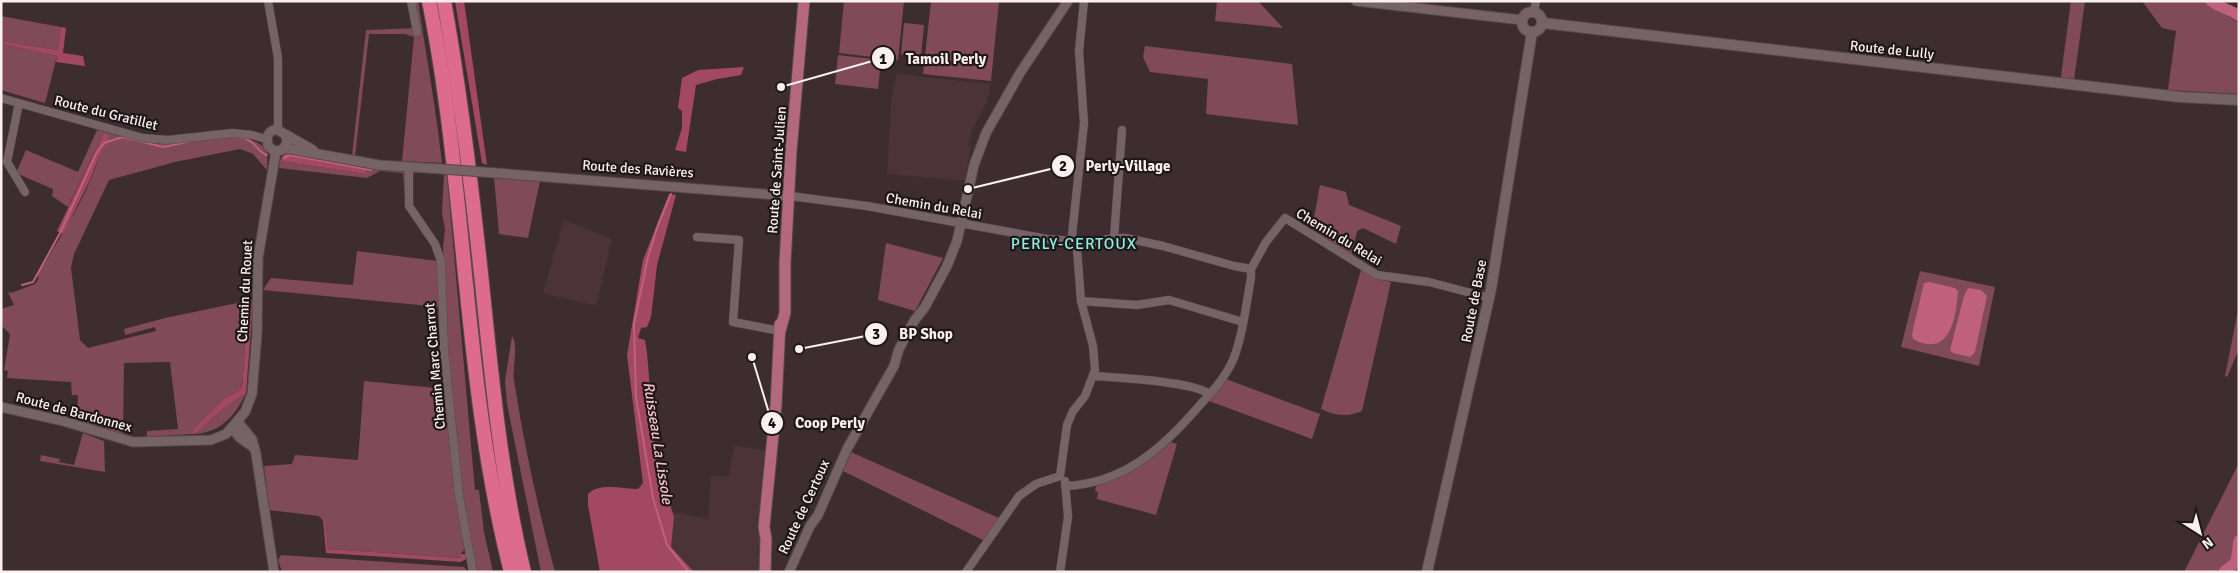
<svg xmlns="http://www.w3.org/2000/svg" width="2240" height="573" viewBox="0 0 2240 573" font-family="Signika,sans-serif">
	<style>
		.built { fill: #4b3339 }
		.green { fill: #804a58 }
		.forest { fill: #a34864 }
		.water { fill: #bf617c }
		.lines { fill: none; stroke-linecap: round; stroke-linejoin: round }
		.stream { stroke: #bf617c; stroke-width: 2 }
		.river { stroke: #bf617c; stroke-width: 11 }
		.minor-casing { stroke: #57494d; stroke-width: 9 }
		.tertiary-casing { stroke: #57494d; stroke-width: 11 }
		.secondary-casing { stroke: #57494d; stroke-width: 12 }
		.primary-casing { stroke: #57494d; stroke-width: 13 }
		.motorway-casing { stroke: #57494d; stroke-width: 16 }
		.minor { stroke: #756367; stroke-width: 8 }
		.tertiary { stroke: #756367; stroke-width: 9 }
		.secondary { stroke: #756367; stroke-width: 10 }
		.primary { stroke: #b3687e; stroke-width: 11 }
		.motorway { stroke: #dc6b8d; stroke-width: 14 }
		.tertiary-bridge-casing { stroke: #57494d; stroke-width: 11; stroke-linecap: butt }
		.tertiary-bridge { stroke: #756367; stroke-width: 9 }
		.labels { text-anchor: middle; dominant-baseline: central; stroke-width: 4.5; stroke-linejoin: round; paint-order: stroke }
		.street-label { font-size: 14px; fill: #faeff1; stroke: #1f1719 }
		.water-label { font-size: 15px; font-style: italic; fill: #f5c1cd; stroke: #1f1719 }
		.quarter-label { font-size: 16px; letter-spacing: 1px; fill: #89f1e1; stroke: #1f1719 }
		.leader { fill: none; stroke: #faeff1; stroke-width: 2 }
		.callout-dot { fill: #faeff1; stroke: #1f1719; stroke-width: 2 }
		.mark-label { font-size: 15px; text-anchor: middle; font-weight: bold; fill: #111 }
		.callout-label { font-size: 15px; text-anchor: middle; font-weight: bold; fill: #faeff1; stroke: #1f1719; stroke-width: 4.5; stroke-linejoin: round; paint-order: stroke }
	</style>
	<rect width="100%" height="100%" fill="#3d2d31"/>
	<path class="built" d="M897 74 990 84 988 100 973 128 968 146H971L965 181 887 174 892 92Z
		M564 220 612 239 596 306 543 293Z
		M734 445 769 451 761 572H694L671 547 674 517 671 512 708 519 711 475 729 477Z"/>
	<path class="green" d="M413 1H418C426 55 436 108 442 163L402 161 414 37 405 34H369L355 156H352L366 30 418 28Z
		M844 1H904L898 60 839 53Z
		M931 1H999L991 81 923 74Z
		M1217 1H1258L1283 28 1215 21Z
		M2071 1H2085L2074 80 2063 79 2061 76Z
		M2142 1H2205L2239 23V94L2168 90 2176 31 2162 28Z
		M1 16 61 27 58 50 1 41Z
		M904 23 924 25 921 56 901 54Z
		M1 44 57 56 45 103 1 90Z
		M1145 46 1292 64 1298 125 1206 114 1208 79 1150 72 1143 57Z
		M838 55 881 60 878 89 835 84Z
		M97 130C112 133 128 140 143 140 167 141 254 125 266 151 268 156 267 164 267 170L253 154 240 149 175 162 109 180 74 254 71 268 80 340 88 348 156 331 155 327 125 335 124 329 165 318 252 300V316L247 317 242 388 224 399 193 429 192 434 147 437V431L178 429 170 362 124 363 123 434 77 420 78 395H72L71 382 7 378 8 371 4 370 10 334 1 325V309L14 305 8 292 11 293 35 284 39 278 37 276C61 234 98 183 104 133L68 207 52 196 53 189 18 174 17 171 26 150 78 172Z
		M280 161 365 174 364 168 405 171V201L403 173 380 171 367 178 279 168Z
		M444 174 447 175 475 490H479L484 532 493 572H476L464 507 447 348 443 248 445 229 442 213Z
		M494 177 540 181 528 238 499 234Z
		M1320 185 1346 192 1349 205 1401 226 1396 244 1363 228 1357 231 1352 255 1312 229Z
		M886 243 943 258 915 311 878 300Z
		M357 251 438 261 440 307 263 290 271 278 353 285Z
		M1361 270 1377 279 1391 282 1362 411C1348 417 1335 416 1321 409Z
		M1920 271 1995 287 1979 366 1901 347Z
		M2239 305V349L2227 377 2225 376Z
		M512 336C519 346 512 368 514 380 524 445 538 509 555 572H541L507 404 505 381Z
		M1226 379 1320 414 1312 439 1209 401Z
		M364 381 446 389 465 548 461 554V558L328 549 326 524 319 516 269 510 264 466 292 464 295 455 358 460Z
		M246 393C236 415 220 433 195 434L223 409Z
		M83 433 104 441 105 472 40 461 41 455 60 459 59 462 74 465Z
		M1171 442 1177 444 1156 515 1097 499 1098 492 1095 491 1096 486C1125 477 1149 462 1171 442Z
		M851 452 1001 519 985 541 841 470Z
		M2239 463V572H2184Z
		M281 555 464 567 469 572H282L278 560Z"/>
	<path class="forest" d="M455 1H464L487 165 482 163Z
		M61 27 66 28 63 53 83 56 85 66 56 62 57 56 1 44V41L58 50Z
		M744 67 741 75 717 79 696 85 686 152 675 150 682 128V111L678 108 682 78 698 70Z
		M104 133 107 134 109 142 102 149 90 180 63 234 57 231Z
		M290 151 364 168 366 172 365 174 280 161 284 154Z
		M669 194 676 195 657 265 651 317 647 327 641 328 638 338 645 340 647 353 656 461 674 517 671 547 694 572H600L588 505V494C600 482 622 489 638 489L643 483 627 355 643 260Z
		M247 316H252L246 393 223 409 195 434H192L193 429 224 399 242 388Z
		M323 519 326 524 328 549 461 558V554H466V559L461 562 326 553Z"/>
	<path class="water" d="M1929 282 1955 288 1958 291C1956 318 1950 359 1913 339L1912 334 1924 283Z
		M1968 288 1981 290 1987 296 1975 352 1970 357 1953 353 1950 350 1964 296Z"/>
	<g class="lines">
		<path class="stream" d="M239 137C257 140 256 152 267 155
			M284 158 290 155 371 170
			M671 194 658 225 648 257 634 324 636 397 653 498 667 545 689 572
			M22 285 33 282 60 233 96 154 104 143 123 137 163 147 187 142"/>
		<path class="river" d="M2211 1C2220 8 2230 9 2239 16
			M2224 572 2236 562 2239 541"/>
		<g class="minor-casing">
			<path id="minor" d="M268 1 278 58V130
				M411 1 417 32
				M1534 12 1536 1
				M1 98 143 138 168 140 232 133 252 135 266 139
				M19 103 7 162 25 192
				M409 167V206L435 244 441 261 444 349 459 496 473 572
				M790 196 867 206 1047 239 1074 241
				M697 237 739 240 733 322 780 331
				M1114 238 1122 130
				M1076 245 1114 238H1126L1163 246 1234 266 1251 269 1266 242 1285 218 1377 275 1429 282 1490 298
				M1081 301 1137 305 1169 300 1243 322
				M1094 376C1120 378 1190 381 1210 394
				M1060 476 1067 425 1073 411 1085 396 1095 370 1093 346 1081 301 1077 249 1072 235 1084 123 1079 51 1084 1
				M1065 486C1123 484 1163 448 1199 406 1212 392 1225 378 1233 360 1243 335 1246 305 1251 278V269
				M966 572 1019 496 1036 484 1060 476
				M1060 572 1068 517 1065 481"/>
		</g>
		<g class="tertiary-casing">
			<path id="tertiary" d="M1356 1 1522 20
				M286 135 287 143 282 150 274 151 268 146 267 137 270 132 276 129 313 150
				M285 148 379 165 442 169
				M483 172 790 196
				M1 407 63 421 133 442 211 440 226 434 245 412 252 394 257 334 258 258 276 151
				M238 422 252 439 256 454 274 572
				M232 428 239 437 253 447
				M789 572 810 526 818 515 847 449 894 366 899 349 914 321 925 307 947 266 957 241 974 165 986 133 1020 73 1068 1"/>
		</g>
		<g class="secondary-casing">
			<path id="secondary" d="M1522 22a10 10 0 1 1 20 0a10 10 0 1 1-20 0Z
				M1543 23 2180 97 2239 100
				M1427 572 1491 289 1532 32"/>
		</g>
		<g class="primary-casing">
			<path id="primary" d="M780 331 785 313V263L791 152 804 1
				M765 572 766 539 764 527 776 405 780 324"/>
		</g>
		<g class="motorway-casing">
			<path id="motorway" d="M429 1C467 190 463 385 511 572
				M444 1C461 95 472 189 482 283 492 380 501 477 524 572"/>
		</g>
		<use href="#minor" class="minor"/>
		<use href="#tertiary" class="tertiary"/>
		<use href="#secondary" class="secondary"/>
		<use href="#primary" class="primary"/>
		<use href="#motorway" class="motorway"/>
		<g class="tertiary-bridge-casing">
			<path id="tertiary-bridge" d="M442 169 483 172"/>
		</g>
		<use href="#tertiary-bridge" class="tertiary-bridge"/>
	</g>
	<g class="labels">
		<g class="street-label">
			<text transform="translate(1892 50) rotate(6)">Route de Lully</text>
			<text transform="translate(106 113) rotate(14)">Route du Gratillet</text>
			<text transform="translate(638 169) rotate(4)">Route des Ravières</text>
			<text transform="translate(777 170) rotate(-86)">Route de Saint-Julien</text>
			<text transform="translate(934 206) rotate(10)">Chemin du Relai</text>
			<text transform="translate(1339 237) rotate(31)">Chemin du Relai</text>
			<text transform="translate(245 291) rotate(-87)">Chemin du Rouet</text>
			<text transform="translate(1474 301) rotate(-79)">Route de Base</text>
			<text transform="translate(435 366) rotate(-95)">Chemin Marc Charrot</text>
			<text transform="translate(74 412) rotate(15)">Route de Bardonnex</text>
			<text transform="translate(804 507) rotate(-65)">Route de Certoux</text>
		</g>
		<g class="water-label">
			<text transform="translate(658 443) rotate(81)">Ruisseau La Lissole</text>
		</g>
		<g class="quarter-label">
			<text x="1074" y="244">PERLY-CERTOUX</text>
		</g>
	</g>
	<path class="leader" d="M781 87L883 58M968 189L1063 166M799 349L876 334M752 357L772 423"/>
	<g class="callout-dot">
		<circle cx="781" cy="87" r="5"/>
		<circle cx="968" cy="189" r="5"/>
		<circle cx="799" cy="349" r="5"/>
		<circle cx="752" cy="357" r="5"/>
		<circle cx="883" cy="58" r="12"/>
		<circle cx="1063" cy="166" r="12"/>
		<circle cx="876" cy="334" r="12"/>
		<circle cx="772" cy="423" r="12"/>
	</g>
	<g class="mark-label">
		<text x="883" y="64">1</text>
		<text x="1063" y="171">2</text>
		<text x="876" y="339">3</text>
		<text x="772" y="428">4</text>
	</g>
	<g class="callout-label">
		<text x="946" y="64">Tamoil Perly</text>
		<text x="1128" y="171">Perly-Village</text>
		<text x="926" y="339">BP Shop</text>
		<text x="830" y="428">Coop Perly</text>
	</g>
	<rect width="2240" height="573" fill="none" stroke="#faeff1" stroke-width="5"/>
	<g transform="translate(2200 533) rotate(144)" stroke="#1f1719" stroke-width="4" paint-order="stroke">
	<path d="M0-4L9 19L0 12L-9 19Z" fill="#faeff1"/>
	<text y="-8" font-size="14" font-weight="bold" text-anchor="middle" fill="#faeff1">N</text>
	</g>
</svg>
